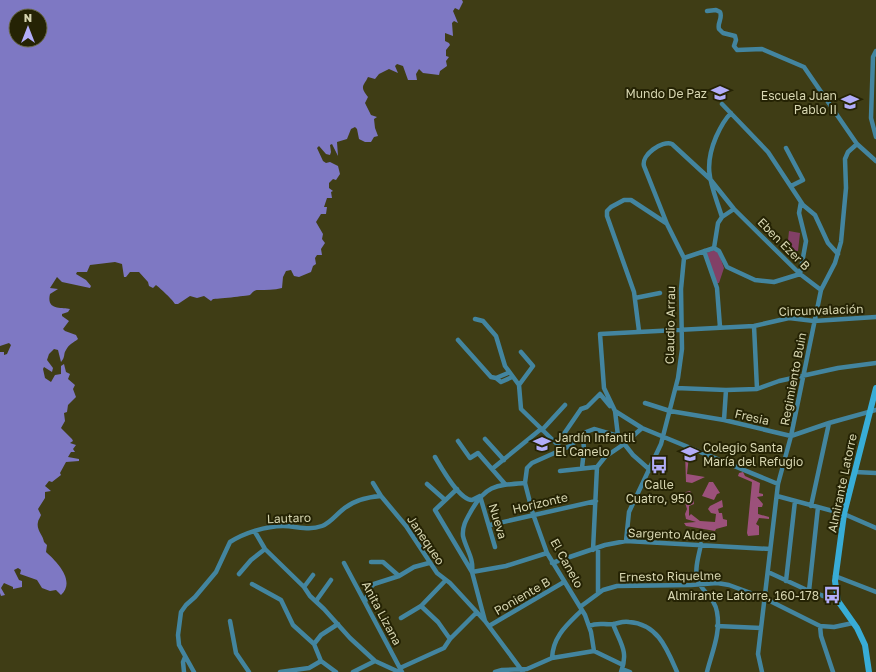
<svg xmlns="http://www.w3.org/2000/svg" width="876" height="672" viewBox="0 0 876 672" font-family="'Golos Text',sans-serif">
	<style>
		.green { fill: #824066 }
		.forest { fill: #9c517b }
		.water { fill: #7e78c3; fill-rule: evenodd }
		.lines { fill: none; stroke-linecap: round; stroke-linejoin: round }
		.minor { stroke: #43859f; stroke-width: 4.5 }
		.secondary { stroke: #38add7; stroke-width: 6 }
		.labels { text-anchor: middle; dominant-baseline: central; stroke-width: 4; stroke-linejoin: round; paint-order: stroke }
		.poi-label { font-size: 12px; fill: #d7d6b1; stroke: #252304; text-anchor: end }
		.street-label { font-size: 12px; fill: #d7d6b1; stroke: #252304 }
	</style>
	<rect width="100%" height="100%" fill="#3f3d15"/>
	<path class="green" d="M789 231 800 233 798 251 787 250Z
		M715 250 718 251 724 268 719 283H716L706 253Z"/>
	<path class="forest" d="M685 452 689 456 687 474 705 477 692 483 686 482Z
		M743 472 745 476 760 483 759 493 763 494V496L757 497 763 504 762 507H758V514L769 517V519L759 518 756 524 759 526V535L748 536 747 533 752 482 738 476 739 473Z
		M709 482H713L720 493 717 494 714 500 702 496Z
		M690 491 693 495 694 504 689 506V516L691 514 700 521 715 522 716 514 711 513 708 509 710 506 722 500 723 507 718 509 719 513H722L723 519 727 520V526L716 529 715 531 686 526 684 523 696 522 686 519 685 514 687 509 683 496 686 492Z"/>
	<path class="water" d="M0 0H462L463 2 459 10 455 8 453 11 458 23 454 21 452 23 453 36 445 33V41L449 43 450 45 446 50V56L449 57 446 61 447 66 440 71 439 75 423 73 419 69 416 74 417 80H408L403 66 397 64 395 66 398 73 389 69 379 74 375 79 368 77C364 86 359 86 368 97L365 103 371 115 377 117 374 119 375 128 378 136 374 137 371 142H365L359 139 357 129 355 127 351 129 347 139 337 142 338 156 332 144 330 145 331 152 330 155 326 154 319 146 317 148 323 161 326 163 330 162 338 166 340 174 336 180 333 179 329 183V188L333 191 331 192 332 198H327L324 207H327L326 214H321L316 222 323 234 322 239 325 243 321 249 322 255H317L315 258 316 264 313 266 311 272 299 277 294 276 291 270 286 271 283 277 282 288C274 290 266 290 258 290 254 290 252 293 250 295 246 296 216 299 213 299L211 301 204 296 197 298 190 296 178 304H175C173 300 160 288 156 285L153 288 149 286 148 282 139 272H130L126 277H124L122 264 115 262 90 265 87 272H77L76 274 86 280 91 286 90 288 62 282 57 277 50 288 58 289 50 294C46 311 62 307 70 309L68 312 62 314V316L69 321 63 329 65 331 76 335 78 339C73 343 69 344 66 350 63 354 66 356 61 362L58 350 54 349 49 354 47 360 53 368 52 372 44 367 43 369 45 378 51 382 55 375 61 374V366L64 364 66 372 70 374 68 379 75 385 73 389 76 397 68 405 67 412 64 413 65 421 61 428 72 439 73 441 70 443 76 445 73 449 75 452H71L68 457 79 459V461L66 462 60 473 61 475 52 482 49 481 45 486 51 491 45 492V498L38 509 41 515C40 518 38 520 38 522 36 530 43 535 44 542L47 545 46 552C57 562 76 581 61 595L56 590 50 591 42 588 37 580 20 574 21 570 18 568 14 570 19 580 22 581V587L13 589V587L4 583 1 588 5 595 1 596 0 593V352H4V355L7 354 11 345 9 343 0 346ZM16 16H40V40H16Z"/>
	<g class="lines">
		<path class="minor" d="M707 11 716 10 720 12C723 18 717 23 719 29L723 33 735 36 736 40 734 46 737 50 762 49 804 67 848 131 857 144 876 161
			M876 51 873 57 871 118 876 137
			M722 104 768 152 803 205 815 215 828 243 838 254
			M786 148 803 180 791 186
			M722 217 734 209
			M714 248 719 251 727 267 755 280 774 282 800 274 806 241 799 213 801 202
			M714 248 718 223 722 217C712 185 702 170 716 137 720 128 724 120 731 113
			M704 251 717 288 720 327
			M684 258 714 248
			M635 298 660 293
			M475 319 483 321 496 336 505 366 519 385
			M754 326 757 389
			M639 331 634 292 607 216V211L611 207 624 200H631L666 223
			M458 340 491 377 496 378 501 382 512 377
			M521 352 533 366 519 385 521 409 563 450
			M496 378 508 373
			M676 388 726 390 757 389 779 381 838 368 876 363
			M645 403 670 411 724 420 791 436 829 423 876 410
			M615 411 618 436
			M724 420 726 390
			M542 430 565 405
			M485 439 504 460
			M458 441 470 458 478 453 505 484
			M557 444 581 409 587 407 600 394 610 406
			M435 457C441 467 459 500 472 500L480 496
			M582 468 584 450 583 436
			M492 469 541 429
			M560 471 597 467
			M855 472 876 473
			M373 483 381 496 406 526 437 573 450 583 485 621
			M427 484 444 499
			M778 484 642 428 615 411 604 388 600 334 754 326 789 318 814 321 876 317
			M457 489 435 510 472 572 485 621 523 672
			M480 496 495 547
			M777 496 844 514 876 528
			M811 506 829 423
			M490 525 596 501
			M255 532 265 549 304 587 310 596 324 609 350 638 375 661 399 672
			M626 541 629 512 661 444 678 378 682 349 681 289 684 258 667 224 644 166C641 155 662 140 672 144L710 179 734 209 800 274 821 290
			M701 544C699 556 693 571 699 583 705 594 715 599 717 612 721 633 712 652 707 672
			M598 548V593
			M593 550 597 467 605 457 624 444 642 428
			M371 562H383L399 576
			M344 563 402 672
			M552 563 605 545 626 541 770 549
			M472 572C474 558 466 549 463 536 462 527 466 520 470 513 485 485 496 485 525 483
			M472 572 506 566 547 553
			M768 572 809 591 838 601
			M239 574 251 560 265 549
			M835 576 876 592
			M786 581 795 501
			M252 584 281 600 293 625 314 644 321 661 336 672
			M304 587 313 575
			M809 591 818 507
			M316 601 331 580
			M365 602 370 588 374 584 399 576 414 567 429 563
			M421 606 438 622 450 639
			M580 607 603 590 617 586 691 585 717 583 729 585 764 598 820 626 834 627 853 623
			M401 618 421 606 445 581
			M230 621 236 653 249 672
			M613 624C620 643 629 651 621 672
			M489 626 564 582
			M589 626C598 622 604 625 613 624 619 623 623 621 629 622 658 624 667 649 677 672
			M717 626 761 628
			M820 626 821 636 833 672
			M314 644 321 635 338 624
			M594 651 591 632 585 615 547 553 533 514 525 483 527 468 532 463 570 446 586 432 594 429 618 436 633 455 650 470
			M552 658C553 636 567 625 582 610
			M400 668 444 648 450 639 476 613
			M622 669 630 672
			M184 672 183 662 185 657
			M194 672 179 645 178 635 181 612 186 605 195 597 216 572 230 542C244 533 266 526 283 526 297 526 308 531 322 526 330 523 335 516 341 511 352 501 366 497 381 496
			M280 672 309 668 321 661
			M353 672 375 661
			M495 672 502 670 527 669 552 658 594 651 623 665
			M762 672 758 654 778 484 791 436 821 290 835 263 841 242 846 188 845 159 848 152 857 144"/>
		<path class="secondary" d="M869 672 865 645 857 628 838 601 835 581 844 514 876 388"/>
	</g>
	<defs>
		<g id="school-bare" transform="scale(1.38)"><path d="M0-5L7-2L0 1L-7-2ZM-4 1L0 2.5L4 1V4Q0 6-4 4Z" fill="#b2adf9" stroke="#252304" stroke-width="2.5" paint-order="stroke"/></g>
		<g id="bus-bare" transform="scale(1.38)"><path d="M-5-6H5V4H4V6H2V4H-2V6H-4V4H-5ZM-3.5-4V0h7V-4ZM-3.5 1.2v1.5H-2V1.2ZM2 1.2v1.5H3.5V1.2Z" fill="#b2adf9" stroke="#252304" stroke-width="2.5" paint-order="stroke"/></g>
	</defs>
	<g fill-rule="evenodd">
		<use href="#school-bare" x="720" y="93"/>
		<use href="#school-bare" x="850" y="102"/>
		<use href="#school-bare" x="542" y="444"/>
		<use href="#school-bare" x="690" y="454"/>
		<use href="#bus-bare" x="659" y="465"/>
		<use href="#bus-bare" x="832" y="595"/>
	</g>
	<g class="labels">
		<g class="poi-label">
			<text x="707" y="93">Mundo De Paz</text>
			<text x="837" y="95">Escuela Juan<tspan x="837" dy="14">Pablo II</tspan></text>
			<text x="555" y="437" text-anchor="start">Jardín Infantil<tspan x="555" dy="14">El Canelo</tspan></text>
			<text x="703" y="447" text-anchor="start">Colegio Santa<tspan x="703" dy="14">María del Refugio</tspan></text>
			<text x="659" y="484" text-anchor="middle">Calle<tspan x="659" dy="14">Cuatro, 950</tspan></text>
			<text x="819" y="595">Almirante Latorre, 160-178</text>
		</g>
		<g class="street-label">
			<text transform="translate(784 244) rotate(45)">Eben Ezer B</text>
			<text transform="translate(821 310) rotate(-2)">Circunvalación</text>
			<text transform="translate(670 325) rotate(-89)">Claudio Arrau</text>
			<text transform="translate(793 379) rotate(-79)">Regimiento Buin</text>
			<text transform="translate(752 417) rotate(13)">Fresia</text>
			<text transform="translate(842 483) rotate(-78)">Almirante Latorre</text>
			<text transform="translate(540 503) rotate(-13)">Horizonte</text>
			<text transform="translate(289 518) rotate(-2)">Lautaro</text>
			<text transform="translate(498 521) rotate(73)">Nueva</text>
			<text transform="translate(672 534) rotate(2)">Sargento Aldea</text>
			<text transform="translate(426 540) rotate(56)">Janequeo</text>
			<text transform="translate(567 563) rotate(61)">El Canelo</text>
			<text transform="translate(670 576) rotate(-1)">Ernesto Riquelme</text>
			<text transform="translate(522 596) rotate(-30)">Poniente B</text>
			<text transform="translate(382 613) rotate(62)">Anita Lizana</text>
		</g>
	</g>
	<g transform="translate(28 28)"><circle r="19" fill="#252304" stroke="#6c6b49"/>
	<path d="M0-3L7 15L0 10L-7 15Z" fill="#b2adf9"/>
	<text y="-6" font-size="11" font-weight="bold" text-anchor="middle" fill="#d7d6b1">N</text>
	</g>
</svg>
